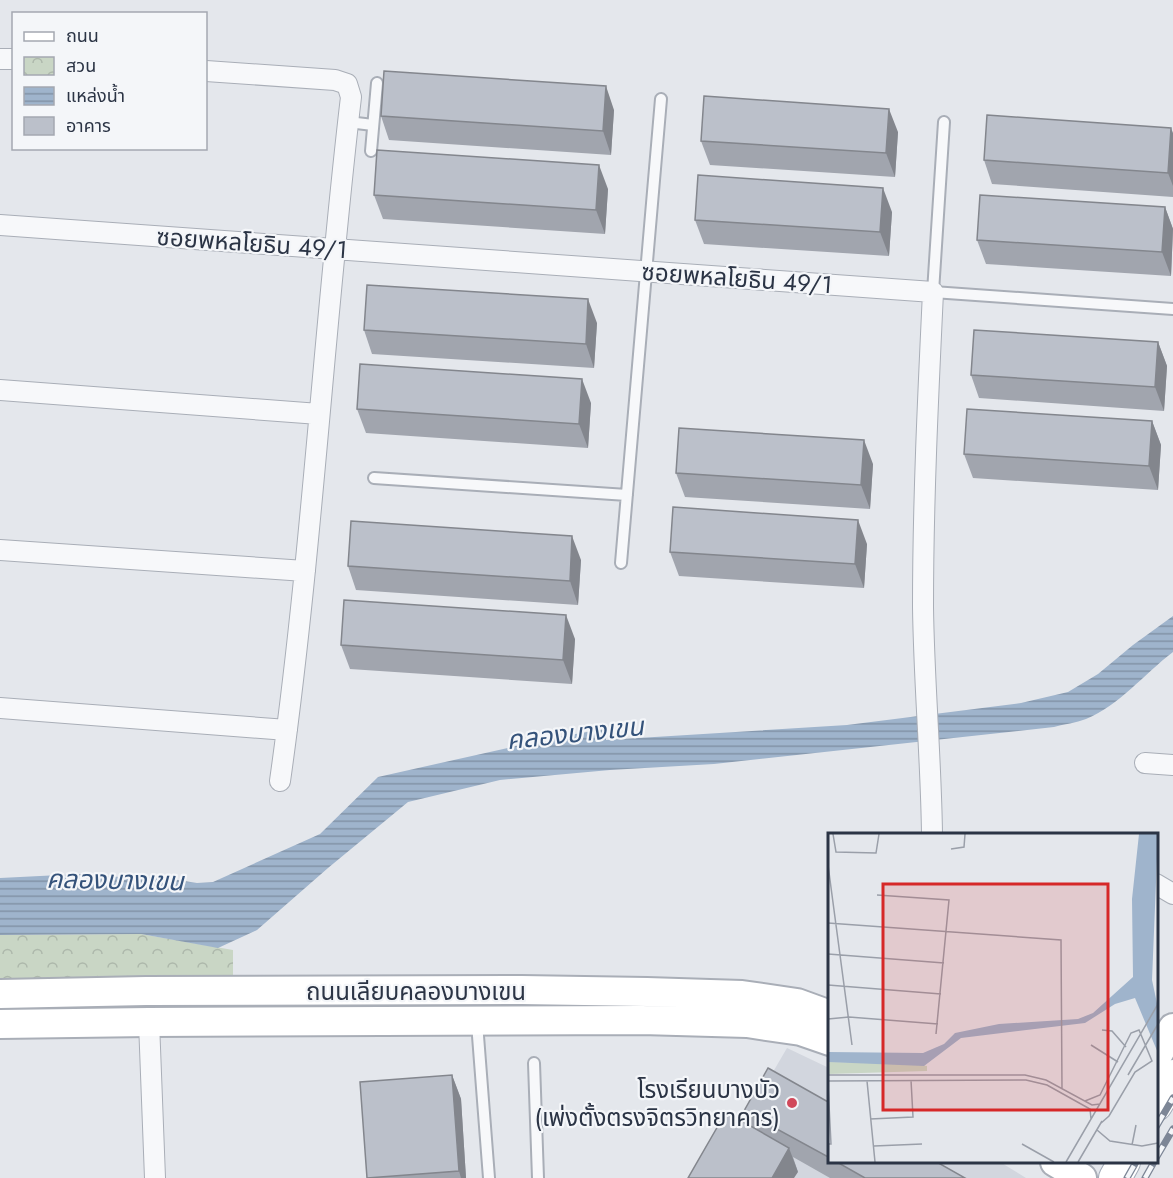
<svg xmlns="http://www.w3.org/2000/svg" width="1173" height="1178" viewBox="0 0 1173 1178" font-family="Jost,'Noto Sans Thai',sans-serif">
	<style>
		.built { fill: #d2d6de }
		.park { fill: url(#park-crowns) }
		.water { fill: url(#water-rules) }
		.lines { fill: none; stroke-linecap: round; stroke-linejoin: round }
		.lane-casing { stroke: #a9aeb7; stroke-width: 14 }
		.street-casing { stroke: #a9aeb7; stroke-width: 22 }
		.secondary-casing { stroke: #a9aeb7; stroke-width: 32 }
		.primary-casing { stroke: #a3abb8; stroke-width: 34 }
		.lane { stroke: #f7f8fa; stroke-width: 10 }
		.street { stroke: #f7f8fa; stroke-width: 20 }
		.secondary { stroke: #fff; stroke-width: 28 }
		.primary { stroke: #fff; stroke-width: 32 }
		.rail-casing { stroke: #7d8696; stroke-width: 7 }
		.rail { stroke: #f4f6f9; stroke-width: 4.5; stroke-dasharray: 14; stroke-linecap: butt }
		.wall { fill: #a1a5ae }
		.shaded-wall { fill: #83868d }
		.building { fill: #bbc0ca; stroke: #83868d; stroke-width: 1.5 }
		.poi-dot { fill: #d1495b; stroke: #f4f6f9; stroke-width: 2 }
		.labels { text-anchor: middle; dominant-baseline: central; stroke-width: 4.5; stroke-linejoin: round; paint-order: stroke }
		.street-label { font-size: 24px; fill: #2b3445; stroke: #f4f6f9 }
		.poi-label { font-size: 24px; fill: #2b3445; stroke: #f4f6f9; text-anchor: end }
		.water-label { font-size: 26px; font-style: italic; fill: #34527a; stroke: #f4f6f9 }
		.inset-road { fill: none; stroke: #9a9fa9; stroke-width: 1.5 }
		.view { fill: #d62828; fill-opacity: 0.15; stroke: #d62828; stroke-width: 3 }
		.inset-edge { fill: none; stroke: #2b3445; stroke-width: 3 }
	</style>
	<defs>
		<pattern id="park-crowns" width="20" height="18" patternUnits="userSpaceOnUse" patternTransform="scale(1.5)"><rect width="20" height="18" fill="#c9d6c5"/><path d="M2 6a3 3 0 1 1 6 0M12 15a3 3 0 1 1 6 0" fill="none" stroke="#adb8ab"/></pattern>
		<pattern id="water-rules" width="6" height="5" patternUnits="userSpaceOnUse" patternTransform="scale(1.5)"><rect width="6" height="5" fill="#9fb4cc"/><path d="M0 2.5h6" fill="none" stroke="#8293a7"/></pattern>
	</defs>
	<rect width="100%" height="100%" fill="#e4e7ec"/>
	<path class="built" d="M787 1048 829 1068 830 1162H1000L1026 1178H711Z"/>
	<path class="park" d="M141 934 233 950V978L0 983V935Z"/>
	<path class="water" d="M1173 616V652C1144 674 1120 705 1086 719 1076 723 1064 724 1054 727L714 764 610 770 500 780 408 802 328 868 257 930 218 948 141 934 0 935V878L80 874 120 877 165 878 197 883 213 882 320 834 378 777 552 738 605 729 606 740 847 725 1021 703 1068 692 1098 674 1133 645Z"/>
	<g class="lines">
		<g class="lane-casing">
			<path id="lane" d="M348 122 373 125
				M944 122 933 292 1173 309
				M371 151 377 83
				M374 478 627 495
				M621 563 661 99
				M477 1023 489 1178
				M534 1063 538 1178"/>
		</g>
		<g class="street-casing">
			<path id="street" d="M0 59H14
				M206 71 335 80 347 84 351 97C324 325 312 554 280 781
				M0 225 933 292C928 397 923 502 923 607 924 683 931 758 932 834
				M0 390 319 414
				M0 550 305 571
				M0 708 287 730
				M1145 763 1173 765
				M1156 884 1173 894
				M149 1022 155 1178"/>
		</g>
		<g class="secondary-casing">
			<path id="secondary" d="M0 994 146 991 522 990 647 992 742 995 797 1003 830 1015
				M0 1024 149 1022 642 1020 747 1023 801 1031 830 1041
				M1156 1058 1173 1028
				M1055 1162 1082 1178"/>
		</g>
		<g class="primary-casing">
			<path id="primary" d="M1156 1105 1173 1076
				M1115 1178 1124 1162"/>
		</g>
		<use href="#lane" class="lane"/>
		<use href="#street" class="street"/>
		<use href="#secondary" class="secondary"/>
		<use href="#primary" class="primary"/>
		<g class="rail-casing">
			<path id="rail" d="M1156 1127 1173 1098
				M1156 1158 1173 1129
				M1127 1178 1136 1162
				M1145 1178 1154 1162"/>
		</g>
		<use href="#rail" class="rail"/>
	</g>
	<path class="wall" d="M614 110 611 155 389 140 381 116Z
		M898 132 895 177 710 165 701 141Z
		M1173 133V197L992 184 984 160Z
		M608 189 605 234 383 219 374 195Z
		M1165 207 1173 229 1171 276 986 264 977 240Z
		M892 212 889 256 704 244 695 220Z
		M597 323 594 368 372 354 364 330Z
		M1158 342 1167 366 1164 411 979 398 971 375Z
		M591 403 588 448 366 433 357 409Z
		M1152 421 1161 445 1158 490 973 478 964 454Z
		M873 464 870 509 685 497 676 473Z
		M867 544 864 588 679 576 670 552Z
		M581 560 578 605 356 590 348 566Z
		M575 639 572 684 350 669 341 645Z
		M452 1075 461 1099 466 1178H367Z
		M830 1103V1161H935L965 1178H830L793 1157 798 1172 749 1125 744 1111Z"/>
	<path class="shaded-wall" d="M606 86 614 110 611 155 603 131Z
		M889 109 898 132 895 177 886 153Z
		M1171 128 1173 133V186L1168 173Z
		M599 165 608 189 605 234 596 210Z
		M883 188 892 212 889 256 880 232Z
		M1165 207 1173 229 1171 276 1162 252Z
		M588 299 597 323 594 368 586 344Z
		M1158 342 1167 366 1164 411 1155 387Z
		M582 379 591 403 588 448 579 424Z
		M1152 421 1161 445 1158 490 1149 466Z
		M864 440 873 464 870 509 861 485Z
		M858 520 867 544 864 588 855 564Z
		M572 536 581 560 578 605 570 581Z
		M566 615 575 639 572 684 563 660Z
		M452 1075 461 1099 466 1178H461L459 1171Z
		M789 1148 798 1172 794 1178H772Z"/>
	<path class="building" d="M384 71 606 86 603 131 381 116Z
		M704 96 889 109 886 153 701 141Z
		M987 115 1171 128 1168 173 984 160Z
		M377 150 599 165 596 210 374 195Z
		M698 175 883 188 880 232 695 220Z
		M980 195 1165 207 1162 252 977 240Z
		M367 285 588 299 586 344 364 330Z
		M974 330 1158 342 1155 387 971 375Z
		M360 364 582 379 579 424 357 409Z
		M967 409 1152 421 1149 466 964 454Z
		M679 428 864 440 861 485 676 473Z
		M673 507 858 520 855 564 670 552Z
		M351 521 572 536 570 581 348 566Z
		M344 600 566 615 563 660 341 645Z
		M768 1068 830 1103V1158L744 1111Z
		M452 1075 459 1171 367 1178 360 1082Z
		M726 1112 789 1148 772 1178H688Z
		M835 1161H935L965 1178H865Z"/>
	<circle class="poi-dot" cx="792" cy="1103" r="6"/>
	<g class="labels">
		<g class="street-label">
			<text transform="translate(252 243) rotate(4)">ซอยพหลโยธิน 49/1</text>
			<text transform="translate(737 278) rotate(4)">ซอยพหลโยธิน 49/1</text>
			<text x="416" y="991">ถนนเลียบคลองบางเขน</text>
		</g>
		<g class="poi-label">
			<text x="780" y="1089">โรงเรียนบางบัว<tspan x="780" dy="28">(เพ่งตั้งตรงจิตรวิทยาคาร)</tspan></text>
		</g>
		<g class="water-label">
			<text transform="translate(575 733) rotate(-6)">คลองบางเขน</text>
			<text transform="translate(115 880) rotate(1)">คลองบางเขน</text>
		</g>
	</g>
	<g transform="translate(828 833)">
		<rect width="330" height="330" fill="#e4e7ec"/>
		<path d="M0 229 82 230 99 233V238L0 241Z" fill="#c9d6c5"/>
		<path d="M311 1H330L324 147 330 175V220L307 165 287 171 257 190 133 205 96 233 0 229V219L95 220 116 211 127 200 171 191 250 186 265 180 305 144 304 66Z" fill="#9fb4cc"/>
		<path class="inset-road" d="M5 1 8 19 48 20 51 1M123 16 136 14 137 1M0 32 24 212M49 62 121 67 108 201M0 90 233 107 234 256M0 121 116 130M0 152 113 161M0 186 21 184 110 191M274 197 284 198 298 214M263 212 290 229M0 242H197L218 247 264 272 272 271M300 242 330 191M0 248 198 247 219 252 262 276 263 286M39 248 47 329M0 252 3 311H0M257 268 272 262 303 200 311 197 324 228 307 239 281 283 272 291M42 286 85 284 83 247M269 297 282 308 314 313 330 310M194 311 226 329M330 311V283M304 312 308 292M46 313 94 311M238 329 330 171M250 329 274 288"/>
		<path class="view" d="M55 51H280V277H55Z"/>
		<rect width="330" height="330" class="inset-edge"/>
	</g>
	<rect x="12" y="12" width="195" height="138" fill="#f4f6f9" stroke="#a4a8b1" stroke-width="1.5"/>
	<rect x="24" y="32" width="30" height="9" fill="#ffffff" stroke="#a4a8b1" stroke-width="1.5"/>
	<text x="66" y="42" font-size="18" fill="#2b3445">ถนน</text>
	<rect x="24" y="57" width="30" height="18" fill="url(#park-crowns)" stroke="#a4a8b1" stroke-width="1.5"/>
	<text x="66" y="72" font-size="18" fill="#2b3445">สวน</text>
	<rect x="24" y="87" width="30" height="18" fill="url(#water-rules)" stroke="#a4a8b1" stroke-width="1.5"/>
	<text x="66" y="102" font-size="18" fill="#2b3445">แหล่งน้ำ</text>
	<rect x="24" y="117" width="30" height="18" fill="#bbc0ca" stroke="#a4a8b1" stroke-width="1.5"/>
	<text x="66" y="132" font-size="18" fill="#2b3445">อาคาร</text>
</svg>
